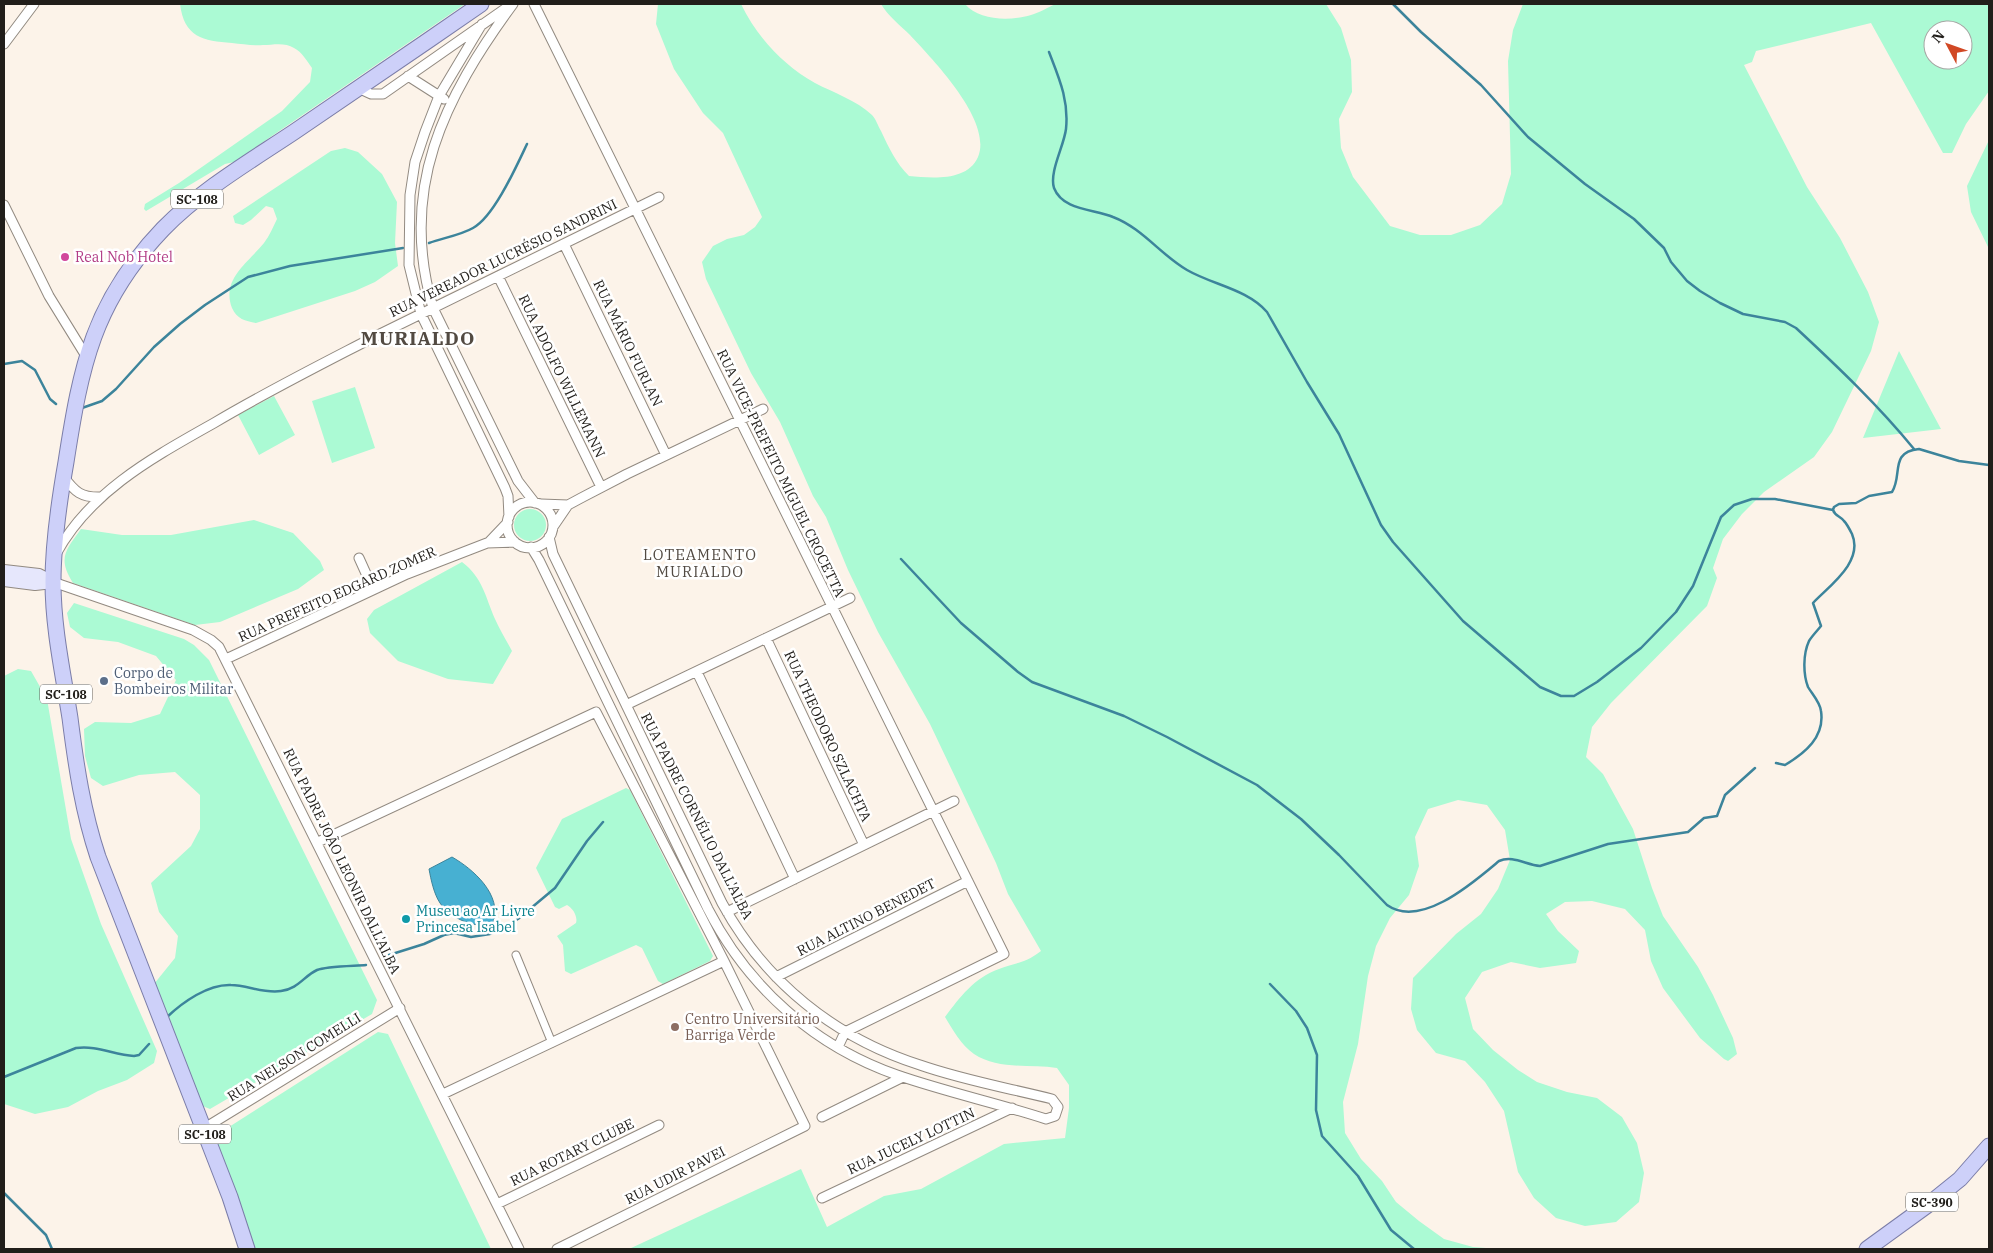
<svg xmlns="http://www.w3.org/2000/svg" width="1993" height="1253" viewBox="0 0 1993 1253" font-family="'IBM Plex Serif',serif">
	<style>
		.green { fill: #abfad4; fill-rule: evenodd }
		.water { fill: #47b0d2; stroke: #3c849b }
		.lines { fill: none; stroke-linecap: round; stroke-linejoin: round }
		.stream { stroke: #3c849b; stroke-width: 2.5 }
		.pedestrian-casing { stroke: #928a81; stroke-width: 9 }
		.minor-casing { stroke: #928a81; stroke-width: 11 }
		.secondary-casing { stroke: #928a81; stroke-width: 14 }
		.primary-casing { stroke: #7b7da8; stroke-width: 17 }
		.pedestrian { stroke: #fff; stroke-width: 7 }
		.minor { stroke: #fff; stroke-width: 9 }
		.secondary { stroke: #e6e7fc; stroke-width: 12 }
		.primary { stroke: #cdd0f9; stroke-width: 15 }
		.hotel-dot { fill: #d1479c; stroke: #fff; stroke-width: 2 }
		.service-dot { fill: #5c6f8a; stroke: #fff; stroke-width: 2 }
		.culture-dot { fill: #0f9aa8; stroke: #fff; stroke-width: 2 }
		.education-dot { fill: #8d6e63; stroke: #fff; stroke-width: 2 }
		.labels { text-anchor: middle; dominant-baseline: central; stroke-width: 5; stroke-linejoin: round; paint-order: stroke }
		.shield { fill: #fff; stroke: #64625f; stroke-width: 1 }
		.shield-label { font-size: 12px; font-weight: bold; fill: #211e1a }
		.hotel-label { font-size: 14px; fill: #b23c85; stroke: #fff; text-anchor: start }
		.street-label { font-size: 14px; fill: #211e1a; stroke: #fff }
		.service-label { font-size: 14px; fill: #4e5e75; stroke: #fff; text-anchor: start }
		.culture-label { font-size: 14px; fill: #0d838f; stroke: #fff; text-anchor: start }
		.education-label { font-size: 14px; fill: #785e54; stroke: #fff; text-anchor: start }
		.neighbourhood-label { font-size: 15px; letter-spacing: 1px; fill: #524a42; stroke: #fff }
		.district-label { font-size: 19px; font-weight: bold; letter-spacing: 1px; fill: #524a42; stroke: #fff }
	</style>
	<rect width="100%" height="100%" fill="#fcf3e9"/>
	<path class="green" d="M180 4H465L234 162 225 164 146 211 144 209 145 204 179 183 282 111 310 82 312 68C307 61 302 52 294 48 285 42 273 45 263 45 253 46 242 44 232 43 203 41 184 37 180 4Z
		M658 4H741C757 37 783 65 815 83 834 93 856 100 872 115 876 119 878 126 881 131 889 148 896 163 909 176 931 178 967 182 978 157 993 121 933 60 910 35 901 26 887 15 881 4H965C979 21 1011 21 1031 15 1039 13 1048 7 1056 4H1326L1341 28 1351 60 1352 92 1339 119 1341 148 1353 177 1390 226 1420 235H1451L1480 225 1502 204 1511 174 1508 61 1513 30 1523 4H1989V91L1966 124 1952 153H1943L1871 23 1756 51 1752 62 1744 65 1807 187 1840 238 1868 292 1879 322 1871 351 1832 432 1814 457 1764 492 1742 514 1723 539 1713 568 1717 578 1707 606 1611 703 1592 727 1586 757 1603 774 1633 829 1652 888 1663 916 1698 967 1713 995 1733 1038 1737 1054 1728 1061 1724 1059 1700 1038 1663 988 1651 961 1645 930 1625 909 1592 901 1565 902 1546 914 1558 931 1579 951 1576 963 1540 968 1511 962 1482 972 1465 998 1473 1029 1493 1050 1518 1070 1537 1082 1567 1092 1597 1098 1622 1117 1637 1143 1644 1173 1639 1202 1616 1222 1585 1226 1556 1218 1534 1198 1518 1172 1504 1111 1485 1082 1465 1061 1436 1053 1417 1030 1411 1009 1413 978 1456 934 1481 914 1498 889 1510 860 1505 830 1487 805 1458 800 1428 809 1415 837 1419 866 1409 895 1390 918 1376 946 1368 976 1358 1044 1343 1102 1345 1133 1361 1159 1382 1181 1396 1202 1419 1221 1444 1239 1473 1247 1499 1249H629L801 1169 827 1227 884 1196 921 1189 1004 1144 1065 1138 1069 1108V1085L1057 1068C1031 1064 998 1070 974 1054 961 1045 953 1030 945 1017 960 997 974 978 999 969 1017 962 1024 964 1041 951L1008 894 996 863 930 724 878 632 848 570 826 517 813 496 780 422 751 373 706 279 702 262 713 246 727 239 744 235 755 227 762 217 723 133 703 113 674 69 656 24ZM1933 30H1963V60H1933Z
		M1989 140V249L1971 212 1967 186Z
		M345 148 358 152 382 174 397 202 395 243 398 266 375 282 355 291 256 323C245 321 237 319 232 308 221 279 248 263 264 243 270 235 273 227 277 219L273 208 266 206 251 220 243 225 235 223 233 216 331 151Z
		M1899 351 1941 429 1863 438Z
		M355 387 375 448 332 463 312 401Z
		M274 396 295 435 259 455 238 415Z
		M514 525a16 16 0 1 1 32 0a16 16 0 1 1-32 0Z
		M254 520 293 533 320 561 324 570 298 589 220 622 195 625 73 583C57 558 66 550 81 529L122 535H171Z
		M462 562C483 578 485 596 495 619 500 630 506 640 512 651L493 684 448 679 398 661 370 633 367 619 374 610Z
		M74 603 184 639 194 645 209 660 377 1000 372 1014 210 1109 200 1105 154 984 175 958 178 936 159 912 151 883 191 846 200 829V795L175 772 139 775 103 786 91 778 85 756 84 729 95 722 131 723 160 714 176 680 156 656 118 642 84 638 70 627 67 613Z
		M18 669 31 671 47 699 71 839 101 924 157 1051 154 1063 127 1080 98 1091 68 1107 35 1114 4 1104V676Z
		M626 788 630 790 713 956 710 961 663 984 658 981 642 948 636 945 571 974 565 971 563 945 557 936 576 923C578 917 573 908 567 905L559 909 555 907 536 868 562 819Z
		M378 1032 388 1034 491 1249H254L218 1148V1134Z"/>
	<path class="water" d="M452 857C473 869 503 895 493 923 476 930 450 918 440 903 434 894 431 880 429 869Z"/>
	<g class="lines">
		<path class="stream" d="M1393 4 1421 32 1481 85 1528 137 1585 184 1634 219 1664 248 1671 262 1687 281 1700 291 1720 303 1743 314 1785 322 1796 328C1838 367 1878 405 1914 449
			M1049 52C1059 78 1069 100 1066 129 1064 146 1049 172 1054 188 1063 211 1095 209 1113 217 1142 228 1161 255 1187 270 1213 285 1247 289 1267 312L1307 382 1339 434 1381 525 1393 542 1463 621 1540 687 1561 696H1574L1597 682 1641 648 1676 612 1693 586 1721 517 1734 505 1752 499H1775L1833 510C1835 516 1840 516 1844 521 1847 524 1850 530 1852 534 1864 562 1829 586 1813 603L1821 626C1817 631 1812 636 1809 641 1803 654 1803 674 1808 687 1812 694 1820 702 1821 711 1825 737 1805 753 1785 765L1776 763
			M429 243C443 238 461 235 473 228 494 217 517 165 527 144
			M4 364 22 361 35 370 50 399 56 404
			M82 408 102 401 116 389 154 347 180 324 205 305 248 277 290 266 403 248
			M1833 510 1834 507 1839 504 1856 503 1869 496 1892 492C1903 475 1889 452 1919 449L1959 461 1989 465
			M901 559 961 623 1018 672 1032 682 1124 716 1167 737 1257 785 1301 819 1339 855 1387 905C1421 929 1474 882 1499 861 1513 855 1526 865 1540 866L1608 844 1688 832 1704 818 1717 816 1725 795 1755 768
			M389 955 424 944 444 935 454 933 471 937 490 934 518 919 555 888 587 841 603 822
			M1270 984 1296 1011 1307 1028 1317 1055 1316 1110 1322 1136 1358 1176 1391 1230 1414 1249
			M167 1017C183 1002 208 984 231 985 247 985 264 994 281 991 298 989 304 976 317 970 326 966 355 966 366 965
			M4 1077 76 1048C97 1045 114 1055 134 1056L139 1055 149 1044
			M4 1193 46 1235 52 1249"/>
		<g class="pedestrian-casing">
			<path id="pedestrian" d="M516 955 552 1043"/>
		</g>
		<g class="minor-casing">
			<path id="minor" d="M513 4C444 98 398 189 433 308L518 481 535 503
				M534 4 1004 954 845 1032 838 1047
				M482 24 439 96 425 132 415 162 410 195 409 265 421 314 505 488 508 496 509 517
				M4 44 34 4
				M408 76 444 99
				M358 88 371 94H383L509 6
				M4 205 49 296 86 356
				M564 244 666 455
				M498 276 601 487
				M63 476C75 492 81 498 102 497
				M507 525a23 23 0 1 1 46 0a23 23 0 1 1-46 0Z
				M541 504 568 505
				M553 527 568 505 581 498 627 474 763 409
				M488 543 508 522
				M531 547 539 560 708 909C748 987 814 1046 897 1075 946 1092 997 1103 1046 1119L1055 1116 1058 1107 1052 1099C1008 1088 963 1080 920 1065 835 1038 765 982 722 903L553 554 549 537
				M56 554C90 491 154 457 214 423 266 392 320 365 374 337 468 290 564 244 659 197
				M359 558 373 589
				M53 582 193 630 211 640 219 647 519 1249
				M766 638 864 845
				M226 659 407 574 487 543 515 542
				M697 672 795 879
				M626 705 850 598
				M318 842 596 712 724 961 805 1126 557 1249
				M727 912 954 801
				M776 977 968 881
				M443 1094 724 961
				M822 1117 903 1077
				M203 1129 400 1008
				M822 1198 1012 1108
				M497 1204 659 1125"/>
		</g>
		<g class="secondary-casing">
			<path id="secondary" d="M4 571 39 575 53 582
				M4 580 35 584 53 582"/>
		</g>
		<g class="primary-casing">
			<path id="primary" d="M247 1249 230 1197 98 857C83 812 76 766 70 718 63 673 53 628 53 582 53 542 59 502 66 462 81 366 93 302 163 229 201 190 249 162 294 132 357 89 419 47 481 4
				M1867 1249 1929 1204 1960 1179 1989 1146"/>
		</g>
		<use href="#pedestrian" class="pedestrian"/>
		<use href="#minor" class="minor"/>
		<use href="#secondary" class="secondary"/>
		<use href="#primary" class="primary"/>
	</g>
	<circle class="hotel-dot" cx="65" cy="257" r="5"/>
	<circle class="service-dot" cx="104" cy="681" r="5"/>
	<circle class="culture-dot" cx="406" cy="919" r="5"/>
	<circle class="education-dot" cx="675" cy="1027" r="5"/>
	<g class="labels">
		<g class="shield">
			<rect x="171" y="189.5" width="52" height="19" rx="4"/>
			<rect x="40" y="684.5" width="52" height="19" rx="4"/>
			<rect x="179" y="1124.5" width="52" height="19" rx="4"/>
			<rect x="1906" y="1192.5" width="52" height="19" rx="4"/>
		</g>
		<g class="shield-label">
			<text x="197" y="199">SC-108</text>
			<text x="66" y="694">SC-108</text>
			<text x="205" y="1134">SC-108</text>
			<text x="1932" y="1202">SC-390</text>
		</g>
		<g class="hotel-label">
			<text x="75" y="257">Real Nob Hotel</text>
		</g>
		<g class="street-label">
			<text transform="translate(503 258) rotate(-26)">RUA VEREADOR LUCRÉSIO SANDRINI</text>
			<text transform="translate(628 343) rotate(64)">RUA MÁRIO FURLAN</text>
			<text transform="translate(562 376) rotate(64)">RUA ADOLFO WILLEMANN</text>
			<text transform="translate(781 473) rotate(64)">RUA VICE-PREFEITO MIGUEL CROCETTA</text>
			<text transform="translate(337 594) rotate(-24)">RUA PREFEITO EDGARD ZOMER</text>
			<text transform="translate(828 736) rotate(65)">RUA THEODORO SZLACHTA</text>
			<text transform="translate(697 816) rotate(63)">RUA PADRE CORNÉLIO DALL'ALBA</text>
			<text transform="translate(342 861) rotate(64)">RUA PADRE JOÃO LEONIR DALL'ALBA</text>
			<text transform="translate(866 917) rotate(-27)">RUA ALTINO BENEDET</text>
			<text transform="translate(294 1057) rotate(-32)">RUA NELSON COMELLI</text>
			<text transform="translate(911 1141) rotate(-25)">RUA JUCELY LOTTIN</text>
			<text transform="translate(572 1152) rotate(-26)">RUA ROTARY CLUBE</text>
			<text transform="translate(675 1175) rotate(-27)">RUA UDIR PAVEI</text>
		</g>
		<g class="service-label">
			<text x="114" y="673">Corpo de<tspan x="114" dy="16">Bombeiros Militar</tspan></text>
		</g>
		<g class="culture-label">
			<text x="416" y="911">Museu ao Ar Livre<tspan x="416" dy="16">Princesa Isabel</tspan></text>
		</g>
		<g class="education-label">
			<text x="685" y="1019">Centro Universitário<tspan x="685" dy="16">Barriga Verde</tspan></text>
		</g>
		<g class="neighbourhood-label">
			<text x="700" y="554">LOTEAMENTO<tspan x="700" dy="17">MURIALDO</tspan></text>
		</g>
		<g class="district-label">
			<text x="418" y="338">MURIALDO</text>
		</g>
	</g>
	<rect width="1993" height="1253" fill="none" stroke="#211e1a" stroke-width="10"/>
	<g transform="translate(1948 45) rotate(311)"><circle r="24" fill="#ffffff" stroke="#a6a5a3"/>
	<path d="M0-4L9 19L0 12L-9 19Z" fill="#d14824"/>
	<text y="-8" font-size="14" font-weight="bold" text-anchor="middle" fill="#211e1a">N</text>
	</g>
</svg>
